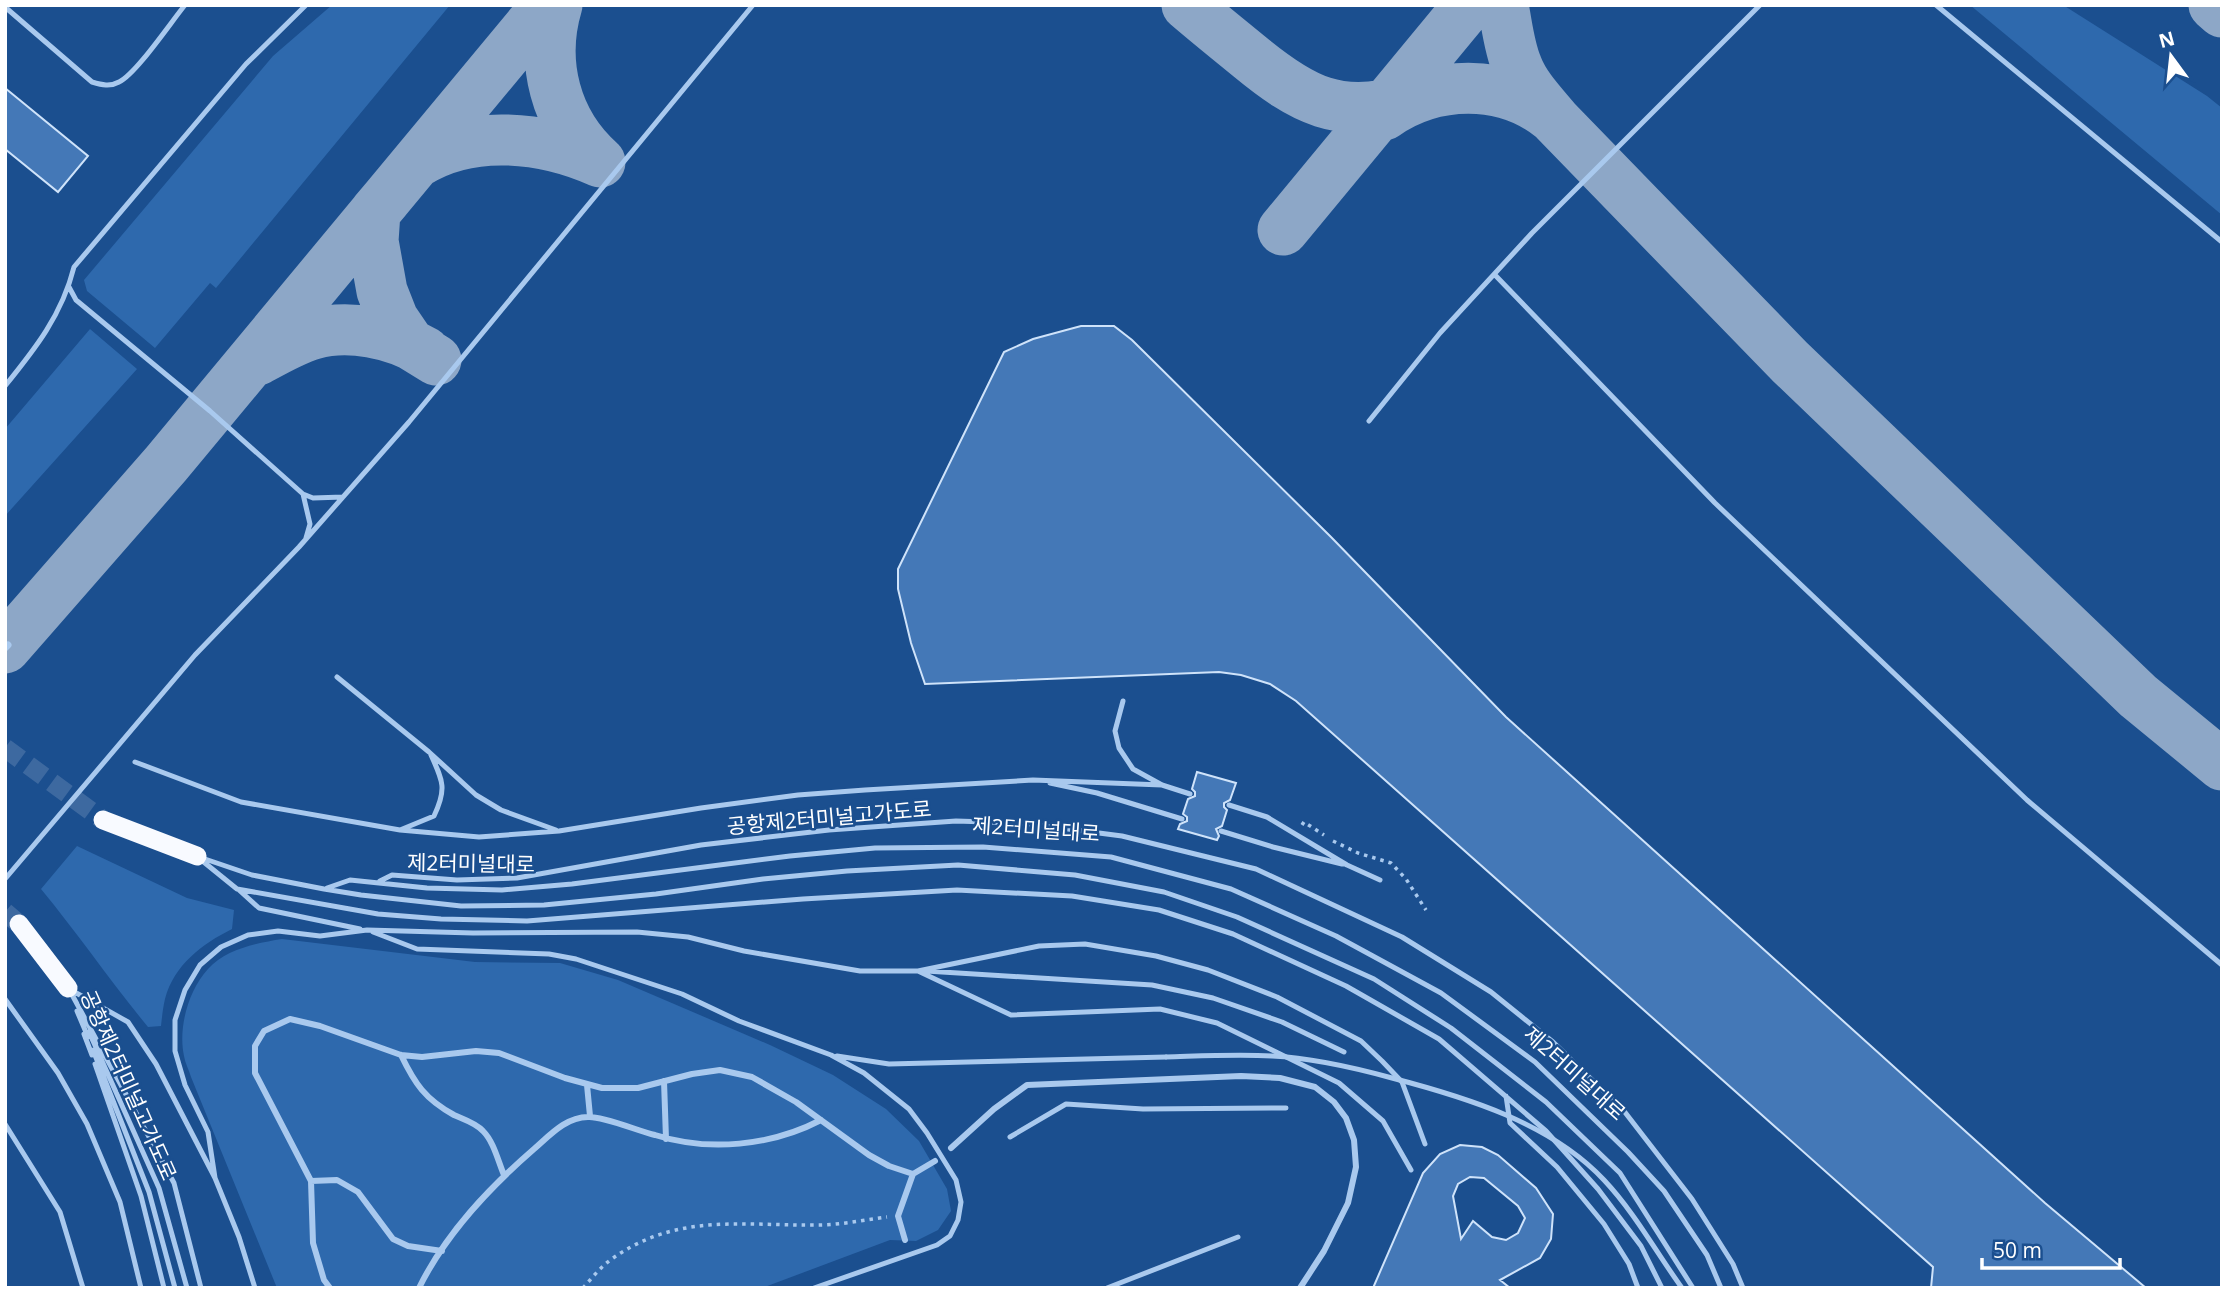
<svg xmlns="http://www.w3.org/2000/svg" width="2227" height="1293" viewBox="0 0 2227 1293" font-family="'Open Sans','Noto Sans KR',sans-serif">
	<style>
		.green { fill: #2e69ad }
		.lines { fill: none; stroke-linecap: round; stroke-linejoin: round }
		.taxiway { stroke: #8da7c7; stroke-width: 51 }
		.building { fill: #4478b7; stroke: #cfe3fa; stroke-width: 2; fill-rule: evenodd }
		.trunk-tunnel { stroke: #3d69a0; stroke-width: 19; stroke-dasharray: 19 10; stroke-linecap: butt }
		.path { stroke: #a9c9ee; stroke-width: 3.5; stroke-dasharray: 3.5 5; stroke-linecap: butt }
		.service { stroke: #a9c9ee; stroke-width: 5 }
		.pedestrian { stroke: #a9c9ee; stroke-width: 6 }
		.minor { stroke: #a9c9ee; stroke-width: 7 }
		.trunk { stroke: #f8faff; stroke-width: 19 }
		.service-bridge { stroke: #a9c9ee; stroke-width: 5 }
		.labels { text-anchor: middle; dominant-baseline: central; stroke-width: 5; stroke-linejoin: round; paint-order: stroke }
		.street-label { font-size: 21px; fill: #fff; stroke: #1b4f8f }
	</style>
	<rect width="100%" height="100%" fill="#1b4f8f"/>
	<path class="green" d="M332 5H450L216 288 210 283 155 348 87 291 84 280 273 56Z
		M1970 5H2063L2207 96 2222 108V215Z
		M90 329 137 369 5 516V429Z
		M77 846 187 898 234 910 232 929C202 944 174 965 165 999 163 1007 162 1017 161 1026L148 1027C111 982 78 934 41 889Z
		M282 939 475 962 560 963 618 980 770 1045 833 1075 886 1109 919 1141 947 1189 951 1211 938 1230 916 1241 890 1240 762 1288H277L191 1077C189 1070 185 1063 184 1056 178 1028 188 991 208 969 226 949 257 943 282 939Z"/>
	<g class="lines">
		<path class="taxiway" d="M557 5C540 62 555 122 600 162
			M1187 5C1208 23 1229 40 1250 57 1301 99 1340 121 1408 99
			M1503 5C1507 25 1509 47 1517 66 1525 87 1542 104 1556 121L1790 362 2138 696 2222 765
			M2214 5 2222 12
			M1384 115C1434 80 1503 78 1552 117
			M416 163C471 128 544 137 600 162
			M386 199 375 212 373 241 382 291 393 319 410 344 436 360
			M1283 230 1469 5
			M258 360C276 350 293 340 313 334 349 324 393 333 425 352
			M5 648 166 464 547 5"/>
	</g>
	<path class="building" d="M5 88 88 156 58 192 5 149Z
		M1081 326H1114L1132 340 1331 537 1506 717 2045 1203 2146 1288H1931L1933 1267 1296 701 1270 684 1241 675 1219 672 925 684 911 643 898 589V569L1004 352 1033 339Z
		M1197 772 1236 783 1230 800 1224 803V807L1227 810 1222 826 1216 829 1219 836 1217 840 1178 829 1180 824 1187 821V817L1183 814 1188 799 1195 796V792L1192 789Z
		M1460 1145 1482 1147 1498 1155 1536 1188 1553 1214 1551 1239 1540 1258 1500 1280 1510 1288H1373L1423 1173 1440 1154ZM1470 1177 1484 1178 1518 1206 1525 1218 1518 1233 1506 1240 1492 1237 1473 1221 1461 1239 1453 1196 1458 1184Z"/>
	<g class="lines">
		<path class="trunk-tunnel" d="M5 748 103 820
			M5 912 19 924"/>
		<path class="path" d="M1302 825 1304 822 1324 835
			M1333 841 1358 853 1391 863 1406 879 1426 910
			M583 1288C591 1279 600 1268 609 1261 675 1212 742 1226 817 1225 840 1225 864 1220 887 1217"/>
		<path class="service" d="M1936 5 2222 242
			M5 7 92 82C102 85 110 87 119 82 136 74 171 22 185 5
			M1495 275 1715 503 2027 800 2222 965
			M69 287 76 300 210 411 303 494 313 498 343 497
			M5 386C35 349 62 315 74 267L246 64 306 5
			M1369 421 1440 333 1532 233 1760 5
			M303 494 310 524 306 538
			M337 677 429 752 476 795 501 810 556 830
			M1123 701 1115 731 1119 748 1133 769 1162 785 1190 794
			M135 762 241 802 400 830 479 837 559 831 701 808 798 795 865 790 1033 780 1162 785
			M1050 783 1097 793 1182 819
			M1229 805 1267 817 1347 865 1380 880
			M400 830 434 816C447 789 443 781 431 755
			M1221 831 1273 847 1342 864
			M202 858 252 875 324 889 361 895 461 906 544 905 656 894 763 879 847 871 958 865 1075 875 1164 892 1237 917 1374 979 1451 1028 1546 1102 1620 1173 1693 1288
			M200 859 237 889 378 914 441 919 527 921 803 899 957 890 1072 896 1159 910 1233 934 1346 986 1439 1039 1546 1131 1598 1189 1641 1246 1662 1288
			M5 879 195 655 299 547 409 422 753 5
			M380 881 392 875 457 880 517 878 701 845 829 830 956 821 1022 823 1122 836 1256 869 1402 937 1491 992 1553 1042 1624 1111 1692 1199 1733 1264 1743 1288
			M327 888 350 880 427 888 502 890 572 884 790 856 875 848 983 847 1111 857 1231 889 1336 936 1441 993 1535 1062 1628 1152 1664 1191 1707 1255 1721 1288
			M239 890 259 908 360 929
			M373 932 417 949 549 954 576 959 682 994 739 1021 831 1055 864 1073 909 1109 927 1133 956 1180 961 1202 958 1220 950 1236 937 1245 814 1288
			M918 971 1011 1015 1160 1009 1217 1023 1339 1083 1383 1121 1411 1170
			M926 971 1152 985 1213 998 1282 1022 1344 1052
			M71 990 128 1022 156 1064 215 1178 239 1237 255 1288
			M70 991 174 1183 201 1288
			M5 999 58 1073 87 1124 120 1202 141 1288
			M77 1011 88 1037
			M89 1032 159 1188 187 1288
			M84 1034 92 1055
			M93 1050 149 1192 175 1288
			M837 1056 889 1064 1166 1057
			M95 1064 141 1196 164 1288
			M1506 1096 1510 1123 1557 1167 1604 1224 1629 1264 1638 1288
			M5 1124 60 1212 83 1288
			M1010 1137 1066 1104 1143 1109 1286 1108
			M215 1178 208 1132 185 1085 175 1051V1020L185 990 200 965 221 947 248 935 278 931 320 936 367 930 473 933 637 932 688 937 744 951 860 971H918L1039 946 1085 944 1156 956 1208 970 1277 997 1361 1041 1382 1061 1402 1082 1425 1144
			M1107 1288 1238 1237"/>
		<path class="pedestrian" d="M401 1055C415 1084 425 1099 454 1115 463 1119 476 1123 483 1131 494 1142 498 1161 504 1175
			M664 1081 666 1139
			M587 1085 590 1116
			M951 1148 994 1109 1027 1085 1241 1076 1280 1078 1315 1087 1334 1102 1346 1118 1354 1140 1356 1167 1348 1203 1324 1251 1300 1288
			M311 1181 337 1180 358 1192 393 1239 408 1246 442 1251
			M905 1240 898 1216 913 1174 935 1161
			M330 1288 324 1280 313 1243 311 1181 255 1073V1046L264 1031 290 1019 320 1026 401 1055 422 1057 476 1051 499 1053 565 1078 602 1088H638L692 1074 720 1070 752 1077 796 1102 869 1155 889 1166 913 1174
			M419 1288C446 1233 489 1188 534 1149 550 1135 566 1117 588 1117 603 1116 638 1131 655 1135 709 1152 771 1146 821 1120"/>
		<path class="minor" d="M5 648 8 645"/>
		<path class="trunk" d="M103 820 197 856
			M19 924 68 988"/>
		<path class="service-bridge" d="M1166 1057C1201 1056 1236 1054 1272 1056 1313 1058 1352 1067 1392 1078 1465 1097 1551 1123 1604 1180 1635 1213 1656 1252 1682 1288"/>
	</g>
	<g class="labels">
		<g class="street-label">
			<text transform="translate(829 817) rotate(-5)">공항제2터미널고가도로</text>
			<text transform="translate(1036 829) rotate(4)">제2터미널대로</text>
			<text transform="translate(471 863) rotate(1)">제2터미널대로</text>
			<text transform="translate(1575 1073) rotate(42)">제2터미널대로</text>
			<text transform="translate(129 1085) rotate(66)">공항제2터미널고가도로</text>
		</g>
	</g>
	<rect width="2227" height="1293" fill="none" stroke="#ffffff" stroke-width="14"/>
	<g transform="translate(2171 56) rotate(345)" stroke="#1b4f8f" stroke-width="5" paint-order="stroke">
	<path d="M0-5L12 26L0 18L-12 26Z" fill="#ffffff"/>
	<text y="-10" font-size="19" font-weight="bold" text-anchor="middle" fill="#ffffff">N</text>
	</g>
	<path d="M1982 1258v10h138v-10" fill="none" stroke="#ffffff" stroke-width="3.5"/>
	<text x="1993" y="1258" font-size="21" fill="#ffffff" stroke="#1b4f8f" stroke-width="5" paint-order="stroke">50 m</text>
</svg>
